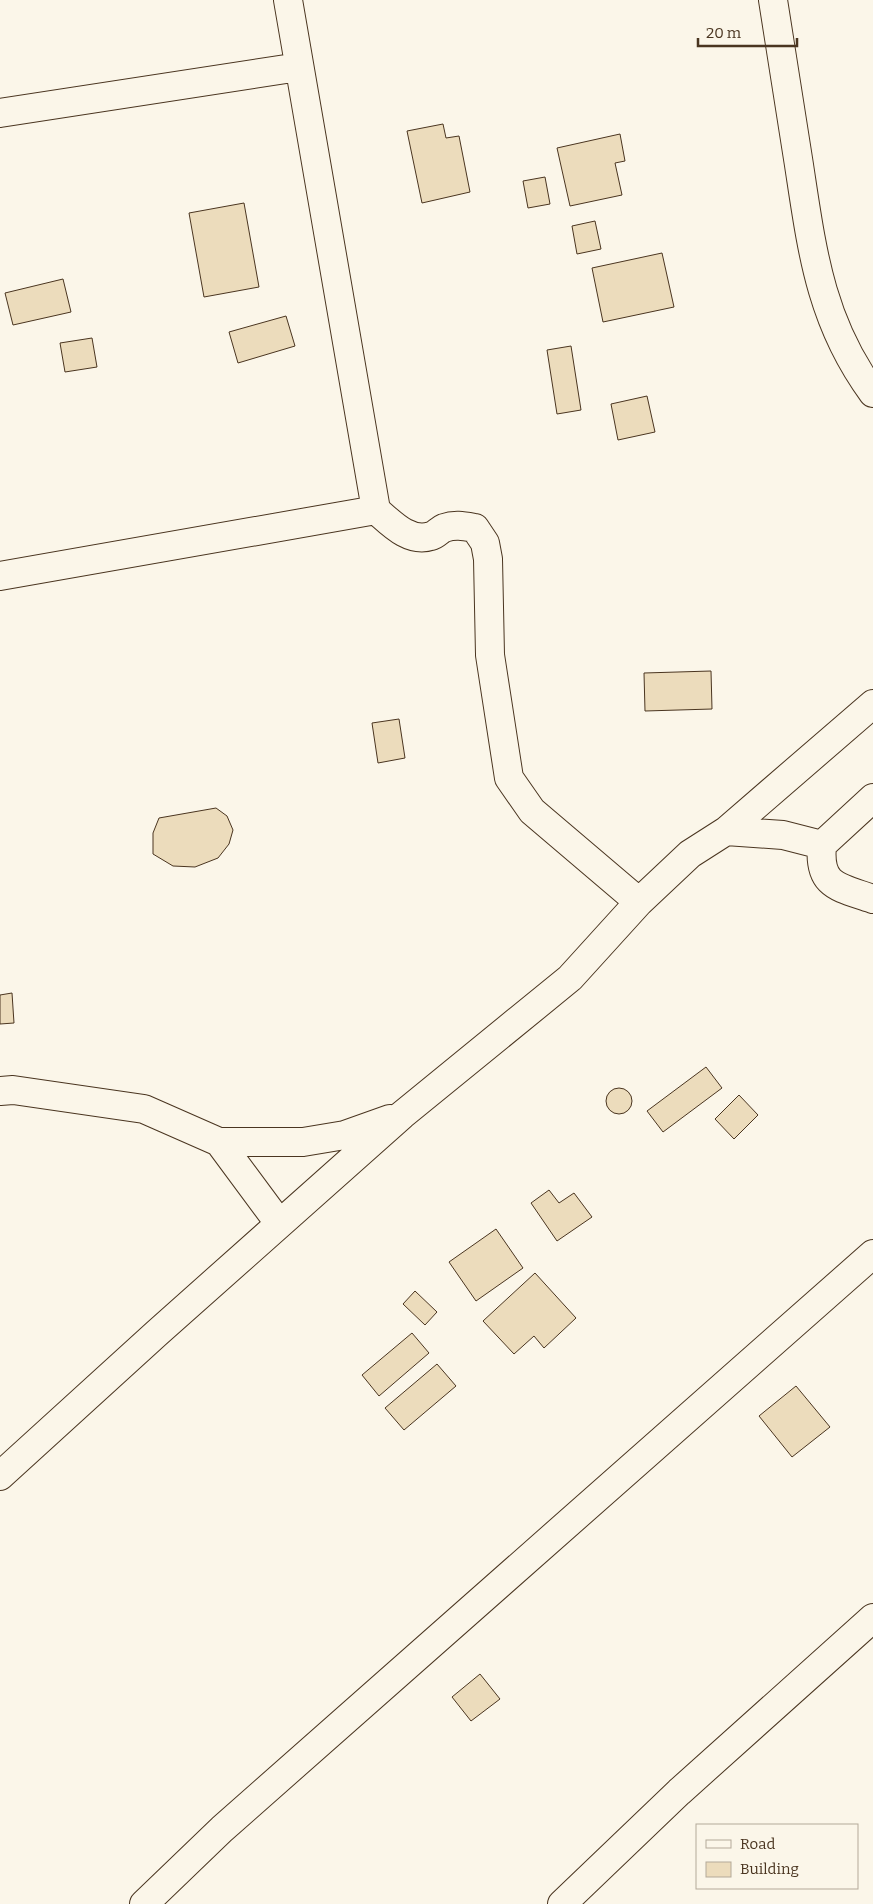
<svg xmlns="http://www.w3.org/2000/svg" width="873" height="1904" viewBox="0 0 873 1904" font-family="Bitter,serif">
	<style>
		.building { fill: #ecdcbc; stroke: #4a3520 }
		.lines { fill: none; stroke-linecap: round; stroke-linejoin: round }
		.minor-casing { stroke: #4a3520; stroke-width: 30 }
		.minor { stroke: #fbf6e9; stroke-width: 28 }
	</style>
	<rect width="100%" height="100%" fill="#fbf6e9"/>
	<path class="building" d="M443 124 446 138 459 136 470 192 422 203 407 131Z
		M620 134 625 161 615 163 622 195 570 206 557 148Z
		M545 177 550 204 528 208 523 181Z
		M244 203 259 287 204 297 189 213Z
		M595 221 601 249 577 254 572 226Z
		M662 253 674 307 603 322 592 268Z
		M63 279 71 312 13 325 5 293Z
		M286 316 295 346 238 363 229 332Z
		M92 338 97 367 65 372 60 343Z
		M571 346 581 410 557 414 547 350Z
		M647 396 655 432 618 440 611 404Z
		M711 671 712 709 645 711 644 673Z
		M399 719 405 758 378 763 372 723Z
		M216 808 227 816 233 830 229 844 218 858 195 867 173 866 153 854V833L159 818Z
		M12 993 14 1023 0 1024V995Z
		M706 1067 722 1088 663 1132 647 1111Z
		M606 1101a13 13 0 1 1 26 0a13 13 0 1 1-26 0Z
		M739 1095 758 1115 734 1139 715 1119Z
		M549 1190 559 1203 574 1193 592 1217 557 1241 531 1203Z
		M496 1229 523 1268 476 1301 449 1262Z
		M535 1273 576 1318 544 1348 534 1336 514 1354 483 1321Z
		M415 1291 437 1312 425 1325 403 1304Z
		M412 1333 429 1353 379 1396 362 1375Z
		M437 1364 456 1386 404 1430 385 1408Z
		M796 1386 830 1427 792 1457 759 1416Z
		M480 1674 500 1699 471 1721 452 1697Z"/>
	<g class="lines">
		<g class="minor-casing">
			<path id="minor" d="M288 0 376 510C391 523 409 543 431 536 436 535 439 530 444 528 455 524 464 526 475 528L485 543 488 559 490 655 509 778 532 811 639 902
				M773 0C782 55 790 110 799 165 812 250 820 321 873 393
				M0 113 299 67
				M0 576 376 510
				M726 831 783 835 822 845 873 798
				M822 845C818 887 839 887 873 899
				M0 1091 13 1090 144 1109 219 1142 279 1223
				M219 1142H303L345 1135 390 1119
				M0 1476 157 1333 402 1115 570 978 639 902 690 854 726 831 873 704
				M144 1904 222 1829 873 1254
				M562 1904 679 1792 873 1618"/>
		</g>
		<use href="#minor" class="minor"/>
	</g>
	<rect x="696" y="1824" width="162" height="65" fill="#fbf6e9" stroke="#b4a999"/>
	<rect x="706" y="1840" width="25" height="8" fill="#fbf6e9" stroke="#b4a999"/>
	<text x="740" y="1849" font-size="15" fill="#4a3520">Road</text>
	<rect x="706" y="1862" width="25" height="15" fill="#ecdcbc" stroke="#b4a999"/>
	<text x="740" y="1874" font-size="15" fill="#4a3520">Building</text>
	<path d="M698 38v8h99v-8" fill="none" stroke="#4a3520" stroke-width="2.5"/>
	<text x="706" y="38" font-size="15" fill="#4a3520" stroke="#fbf6e9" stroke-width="4" paint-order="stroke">20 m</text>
</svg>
